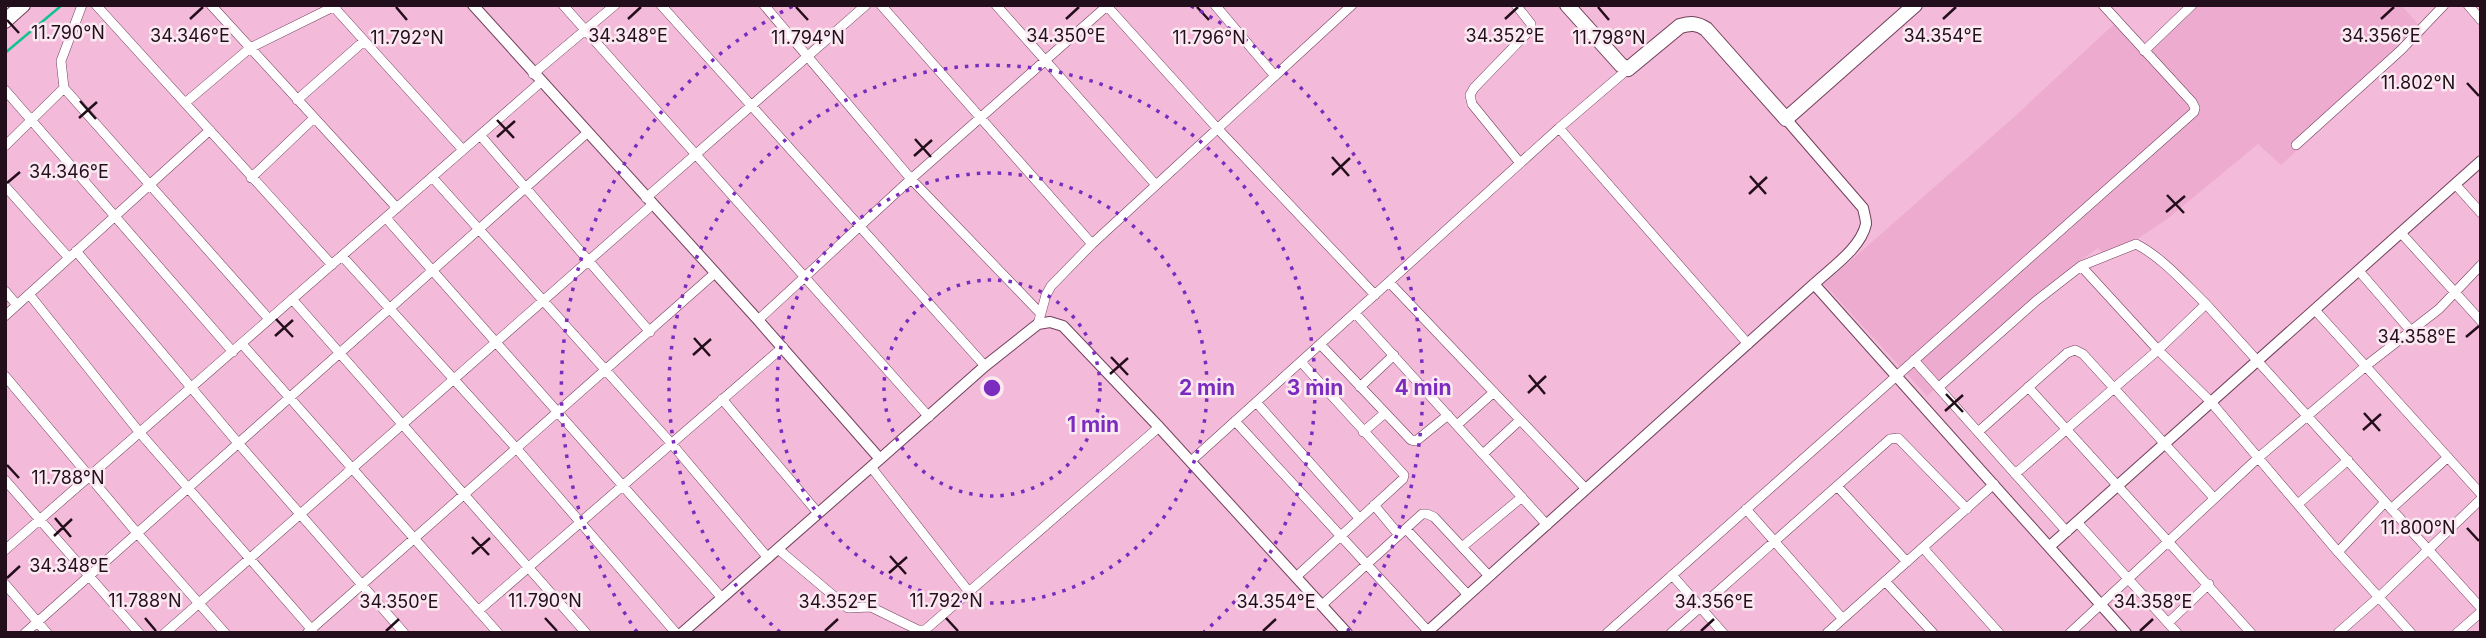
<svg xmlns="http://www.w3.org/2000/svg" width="2486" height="638" viewBox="0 0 2486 638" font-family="Inter,sans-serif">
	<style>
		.built { fill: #edaccf }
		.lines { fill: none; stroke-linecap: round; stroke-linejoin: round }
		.stream { stroke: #10c492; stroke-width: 2.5 }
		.minor-casing { stroke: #72415c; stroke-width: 10 }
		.tertiary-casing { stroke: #72415c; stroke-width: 12 }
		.trunk-casing { stroke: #72415c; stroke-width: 16 }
		.minor { stroke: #fff; stroke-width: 9 }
		.tertiary { stroke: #fff; stroke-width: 10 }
		.trunk { stroke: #fff; stroke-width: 14 }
		.ticks { fill: none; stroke: #230f1b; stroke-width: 2.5 }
		.ring { fill: none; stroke: #7b2cbf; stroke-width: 3.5; stroke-dasharray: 3.5 7 }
		.ticks-label { font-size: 18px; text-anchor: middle; fill: #230f1b; stroke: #fbe9f2; stroke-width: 5; stroke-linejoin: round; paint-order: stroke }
		.centre { fill: #7b2cbf; stroke: #fbe9f2; stroke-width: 3.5 }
		.ring-label { font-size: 21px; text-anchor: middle; font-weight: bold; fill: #7b2cbf; stroke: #fbe9f2; stroke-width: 5; stroke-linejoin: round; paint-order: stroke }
	</style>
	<rect width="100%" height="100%" fill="#f4bad9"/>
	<path class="built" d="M2199 5H2401L2426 33 2281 165 2258 144 2166 220 2108 258 2098 248 2077 263 1927 396 1824 284 2013 118 2114 24 2142 55Z"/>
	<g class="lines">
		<path class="stream" d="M5 53 62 5"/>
		<g class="minor-casing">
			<path id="minor" d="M82 5 61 61 64 88 269 319
				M96 5 332 265
				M211 5 397 208
				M332 5 463 150
				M563 5 929 417
				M661 5 985 366
				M764 5 911 179 1041 314
				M881 5 1092 244
				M996 5 1156 185
				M1106 5 1217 128 1375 295
				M1215 5 1275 76
				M1516 5 1531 24V29L1474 88 1470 95 1472 104 1520 163
				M2468 5 2481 20
				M2144 51 2192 5
				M533 74 615 5
				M5 90 233 352
				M297 100 364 41
				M185 103 250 48 337 5
				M1559 128 1748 344
				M480 135 650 332
				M2296 145 2401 50 2444 5
				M5 146 64 88
				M432 177 671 443 768 558
				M251 178 314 118
				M2455 184 2481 213
				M5 186 69 258
				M646 198 866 5
				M386 218 722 598
				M2401 233 2481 321
				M76 251 238 443 404 633
				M342 256 517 449 676 633
				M2081 266 2158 350 2211 402 2338 552 2411 633
				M2359 271 2411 331
				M1389 282 1586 489
				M5 291 17 305
				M29 294 140 433 313 631
				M292 299 586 633
				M2315 310 2481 494
				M1355 313 1547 525
				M5 316 210 130
				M758 320 911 179 1108 5
				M1038 324 1046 295 1051 286 1092 244 1352 5
				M242 344 498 633
				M1320 344 1411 440 1416 441 1448 415
				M1914 360 2067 532
				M5 376 137 533 225 633
				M1360 387 1394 355
				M1939 387 2036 301 2081 266 2136 244C2163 258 2184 283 2206 304L2481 608
				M2028 387 2251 633
				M722 399 818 513
				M1256 402 1359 518
				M1235 421 1428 631
				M1457 425 1494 392
				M1363 432 1385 413
				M1978 432 2067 353 2075 350 2083 354 2214 498
				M1483 454 1520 420
				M1191 461 1559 128 1628 69
				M871 467 969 592
				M2015 474 2158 350 2206 304
				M5 480 139 633
				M1837 486 1907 562
				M2298 504 2348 460
				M1374 505 1399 535
				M1746 509 1842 618
				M2391 509 2448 457
				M2078 523 2177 633
				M1406 529 1468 595
				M1462 547 1522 497
				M1923 548 1999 633
				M778 549 848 608 871 607 918 630H925L1159 427
				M5 550 542 81
				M2338 552 2385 502
				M1672 575 1723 633
				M1296 577 1403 479 1404 475 1301 362
				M1885 581 1933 633
				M5 584 47 633
				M1322 605 1422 514H1427L1434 517 1489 576
				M478 611 783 347
				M2168 623 2209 584
				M25 633 587 133
				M165 633 652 205
				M307 633 715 273
				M1607 633 2194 112 2195 108 2192 102 2103 5
				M1671 633 1890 439 1898 438 1967 509
				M1827 633 1994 484
				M2070 633 2258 458 2367 365 2439 309 2481 265
				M2338 633 2379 597 2481 499
				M2457 633 2481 612"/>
		</g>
		<g class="tertiary-casing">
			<path id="tertiary" d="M473 5 758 320 880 459 682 633
				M1786 119 1863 208C1864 213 1866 219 1866 224 1861 248 1831 268 1814 284L2126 633
				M880 459 985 366 1038 324 1050 322 1063 326 1159 427 1347 633
				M2050 546 2481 161
				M1426 633 1814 284"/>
		</g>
		<g class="trunk-casing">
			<path id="trunk" d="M1567 5 1621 65 1628 69 1680 26C1691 23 1697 23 1706 29L1786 119 1915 5
				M5 21 23 5"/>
		</g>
		<use href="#minor" class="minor"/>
		<use href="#tertiary" class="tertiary"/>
		<use href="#trunk" class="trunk"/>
	</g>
	<path class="ticks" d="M396 7 407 20M796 7 808 20M1197 7 1209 20M1598 7 1609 20M190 19 203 7M628 19 641 7M1066 19 1079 7M1505 19 1518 7M1943 19 1956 7M2381 19 2394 7M7 20 19 33M2467 83 2479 96M80 101 96 119M79 118 97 102M497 120 514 138M497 137 515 121M915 139 931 157M914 156 932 140M1332 157 1349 176M1332 175 1350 158M1750 176 1766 194M7 183 20 172M1749 194 1767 177M2167 195 2184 213M2166 212 2185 196M276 319 293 337M275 336 293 320M2466 337 2479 326M694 338 710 356M693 355 711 339M1111 357 1128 375M1110 374 1128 358M1529 375 1545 394M1528 393 1546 376M1946 394 1963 412M1945 411 1963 395M2364 413 2380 431M2363 430 2381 414M7 465 19 478M55 518 71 537M2467 528 2479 541M54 536 72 519M472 537 489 555M472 554 490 538M890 556 906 574M889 573 907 557M7 578 20 566M145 618 156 631M545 618 557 631M946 618 958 631M386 631 399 619M825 631 838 619M1263 631 1276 619M1701 631 1714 619M2140 631 2153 619"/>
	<g class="ring">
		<circle cx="992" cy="388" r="108"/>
		<circle cx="992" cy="388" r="215"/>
		<path d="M780 632A323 323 0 1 1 1204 632"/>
		<path d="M637 632A431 431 0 0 1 793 6M1191 6A431 431 0 0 1 1347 632"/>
	</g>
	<g class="ticks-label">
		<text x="68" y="39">11.790°N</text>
		<text x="2381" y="42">34.356°E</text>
		<text x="190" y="42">34.346°E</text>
		<text x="628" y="42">34.348°E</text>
		<text x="1066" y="42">34.350°E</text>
		<text x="1505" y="42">34.352°E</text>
		<text x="1943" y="42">34.354°E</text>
		<text x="407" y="44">11.792°N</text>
		<text x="808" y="44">11.794°N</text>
		<text x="1209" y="44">11.796°N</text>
		<text x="1609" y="44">11.798°N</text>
		<text x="2418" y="89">11.802°N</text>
		<text x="69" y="178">34.346°E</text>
		<text x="2417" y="343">34.358°E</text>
		<text x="68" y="484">11.788°N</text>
		<text x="2418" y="534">11.800°N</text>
		<text x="69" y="572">34.348°E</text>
		<text x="145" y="607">11.788°N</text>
		<text x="545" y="607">11.790°N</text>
		<text x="946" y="607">11.792°N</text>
		<text x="399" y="608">34.350°E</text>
		<text x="838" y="608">34.352°E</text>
		<text x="1276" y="608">34.354°E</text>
		<text x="1714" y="608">34.356°E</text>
		<text x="2153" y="608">34.358°E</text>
	</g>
	<circle cx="992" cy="388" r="10" class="centre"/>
	<g class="ring-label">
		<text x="1207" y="395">2 min</text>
		<text x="1315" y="395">3 min</text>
		<text x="1423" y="395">4 min</text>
		<text x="1093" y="432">1 min</text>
	</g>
	<rect width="2486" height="638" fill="none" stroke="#230f1b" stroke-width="14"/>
</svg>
